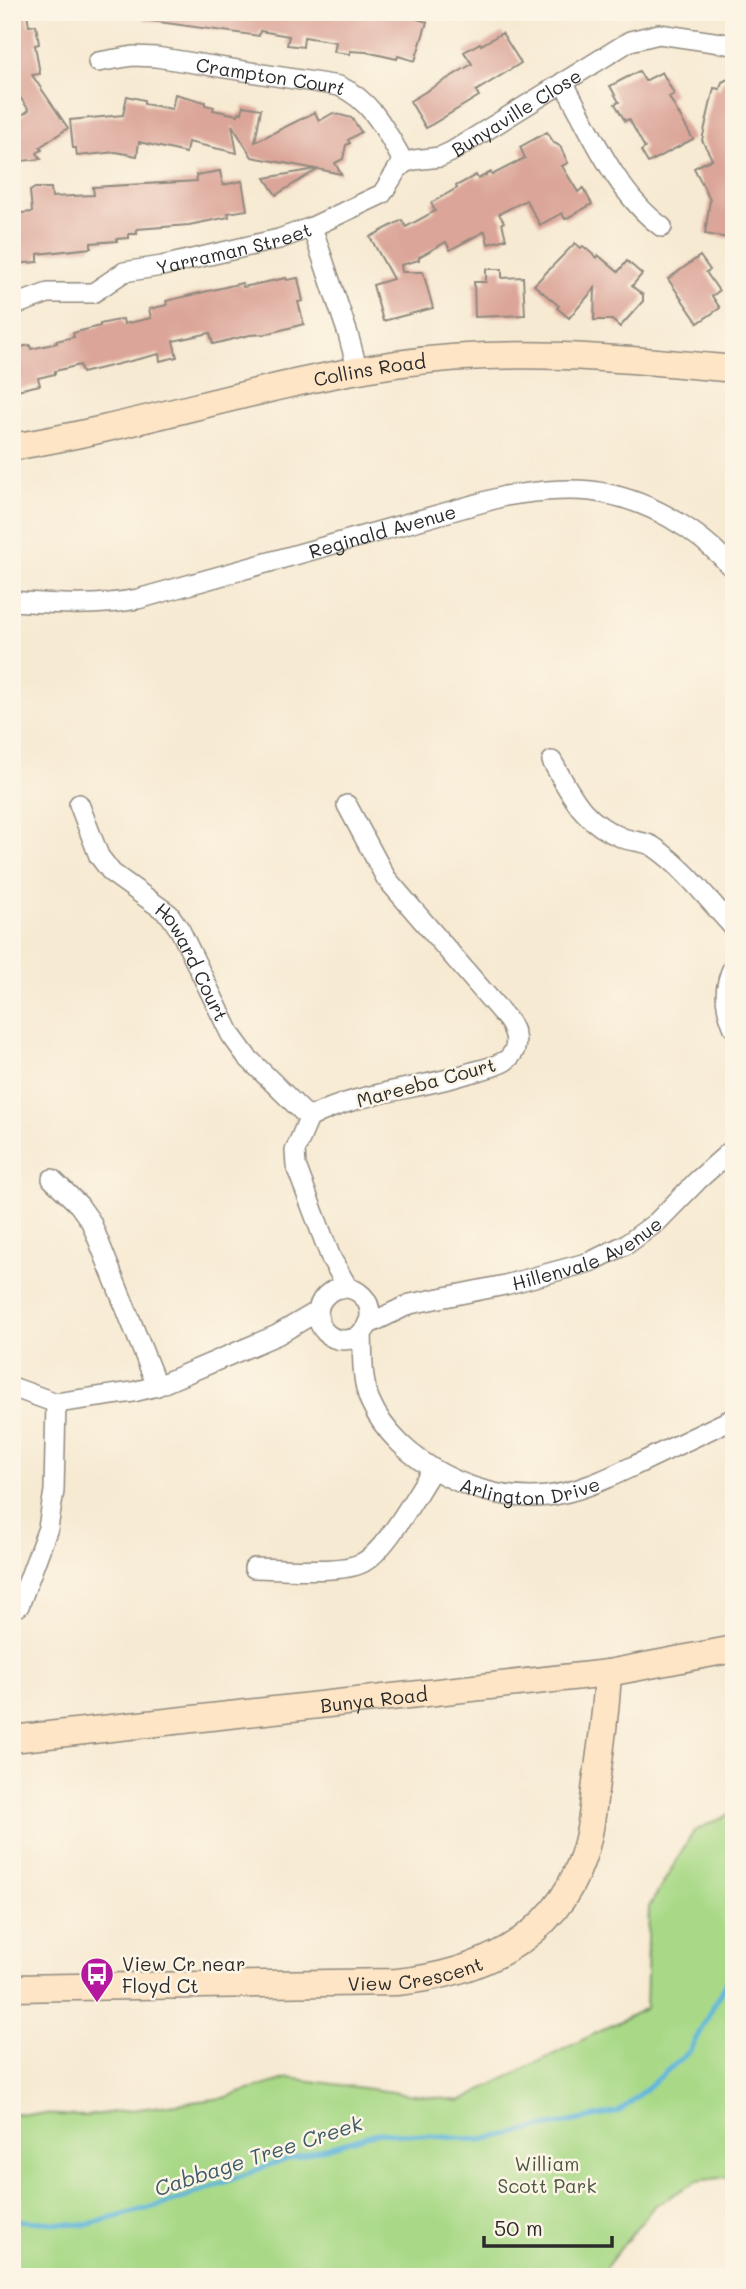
<svg xmlns="http://www.w3.org/2000/svg" width="746" height="2289" viewBox="0 0 746 2289" font-family="Mali,sans-serif">
	<style>
		.green { fill: #a9d987; stroke: #6a8259; stroke-width: 2 }
		.lines { fill: none; stroke-linecap: round; stroke-linejoin: round }
		.stream { stroke: #5eb5db; stroke-width: 5 }
		.building { fill: #dba599 }
		.street-casing { stroke: #918a7f; stroke-width: 22 }
		.secondary-casing { stroke: #918a7f; stroke-width: 29 }
		.street { stroke: #fff; stroke-width: 19 }
		.secondary { stroke: #fde5c5; stroke-width: 26 }
		.labels { text-anchor: middle; dominant-baseline: central; stroke-width: 5; stroke-linejoin: round; paint-order: stroke }
		.street-label { font-size: 19px; fill: #2b2b2b; stroke: #fcf5e5 }
		.poi-label { font-size: 19px; fill: #2b2b2b; stroke: #fcf5e5; text-anchor: start }
		.park-label { font-size: 19px; fill: #4a5642; stroke: #fcf5e5 }
		.water-label { font-size: 21px; font-style: italic; fill: #3d5b69; stroke: #fcf5e5 }
	</style>
	<rect width="100%" height="100%" fill="#fcf5e5"/>
	<filter id="ink" filterUnits="userSpaceOnUse"><feTurbulence type="fractalNoise" baseFrequency=".0143" numOctaves="2"/><feDisplacementMap in="SourceGraphic" scale="14" xChannelSelector="R" yChannelSelector="G"/><feConvolveMatrix kernelMatrix="1 2 1 2 8 2 1 2 1" color-interpolation-filters="sRGB"/></filter>
	<filter id="wash" filterUnits="userSpaceOnUse"><feTurbulence type="fractalNoise" baseFrequency=".00686" numOctaves="4" result="noise"/><feDisplacementMap in="SourceGraphic" scale="28" xChannelSelector="R" yChannelSelector="G"/><feGaussianBlur stdDeviation="1.57" result="paint"/><feColorMatrix in="noise" values="0 0 0 0 0 0 0 0 0 0 0 0 0 0 0 0 0 1.4 0 .05"/><feComposite in="paint" operator="in"/></filter>
	<g filter="url(#wash)">
		<rect width="100%" height="100%" fill="#f7ead3"/>
		<path class="green" d="M734 1812V2176L697 2181 654 2206 603 2271 602 2277H358L301 2264 208 2277H12V2113L85 2116 223 2098 289 2078 460 2101 646 2008 649 1907 694 1831Z"/>
		<g class="lines">
			<path class="stream" d="M12 2220 86 2225 175 2201 275 2163 380 2132 481 2140 619 2112 689 2052 734 1967"/>
		</g>
		<g id="blocks">
			<path class="building" d="M12 12H27L29 26 36 25 39 44 35 45 40 74 32 75 68 128 40 147 42 150 37 153 41 159 12 162V122L29 110 17 93 12 94Z
				M144 12H394L427 22 415 61 398 56 397 59 366 52 350 51V54L334 52 336 42 304 37 303 47 287 45 289 36 260 31 259 36 144 20Z
				M502 33 521 63 476 91 479 96 426 128 410 101 472 64 464 52 480 43 481 45Z
				M639 71 645 81 662 72 674 94 669 97 693 139 648 163 641 151 645 148 629 119 625 121 615 104 619 102 610 86Z
				M734 76V239L705 234 710 200 694 168 712 159 702 140 714 88 720 89 722 82Z
				M175 94 205 102V105L214 107 213 110 238 115 239 112 242 113 243 106 261 109 255 142 315 112 319 121 333 113 352 118 361 132 348 140 350 143 346 145 343 159 335 163 341 174 318 169 276 195 265 178 316 169 252 157 232 125 237 153 188 142 186 153 139 142 137 156 116 152 77 156 76 148H73L70 120 123 115 127 96 144 100V104L172 109Z
				M547 132 554 143 560 146 568 163 562 166 578 192 583 188 592 204 565 219 562 213 540 225 526 200 499 214 504 222 502 223 506 239 488 244 485 231 450 250 446 242 419 257V260L401 265 402 272H423L433 308 383 321 373 285 393 279 370 237 402 220 406 227 435 211 431 203 457 188 456 186 476 175 478 179 491 172 492 175 525 158 520 147Z
				M220 171 223 185 242 181 247 210 228 213 229 217 189 225 137 229V234H129V238L116 239 117 241 91 243V248L38 254V262L12 264V214L32 212 30 191 35 188H51L52 197 94 195 93 187 197 181 196 175Z
				M575 243 581 248 583 246 597 258 598 255 618 272 627 261 642 274 632 286 643 295V301L620 327 612 320H594L595 288 569 318 557 308 559 306 534 285Z
				M700 256 710 270 706 272 719 291 712 296 720 308 698 323 668 279Z
				M486 269H502V278L523 277 525 315 475 317 474 282H486Z
				M286 278 287 280 298 278 303 301 298 302 304 324 266 334 250 335 213 344 210 333 173 341 177 357 160 361 159 354 82 373 80 365 55 371V374L38 378 40 385 17 390 12 370V349L30 345 31 349 57 343 56 341 74 337 73 333 100 326V324L123 319 124 324 151 318 149 309 167 305 166 301 242 283 243 287Z"/>
		</g>
	</g>
	<g filter="url(#ink)">
		<use href="#blocks" fill-opacity="0" stroke="#918a7f" stroke-width="2"/>
		<g class="lines">
			<g class="street-casing">
				<g id="street">
					<path id="s1" d="M98 62 133 56 156 57 339 86C373 101 387 133 404 163"/>
					<path d="M563 82C590 130 617 195 662 227"/>
					<path d="M312 227 348 334 358 371"/>
					<path id="s2" d="M12 306 48 293H93L124 272 162 266 279 239 312 227 382 194 397 170 404 163 414 160 440 157 451 152 630 41 659 34 734 45"/>
					<path id="s3" d="M12 601C55 604 96 607 138 599L505 496C533 492 562 488 591 491 645 498 698 528 734 570"/>
					<path d="M552 761C572 796 583 823 623 838 633 842 646 841 654 847 685 868 709 901 734 928"/>
					<path id="s4" d="M79 804 99 856 112 873 169 914 180 930 231 1035 247 1057 309 1118"/>
					<path d="M347 805 386 878 507 1019C517 1033 521 1050 505 1061 495 1067 480 1070 469 1073 418 1090 356 1092 309 1118L295 1151 296 1166 331 1258 348 1288"/>
					<path d="M734 965C723 987 724 1005 734 1028"/>
					<path d="M52 1179 79 1205 91 1222 157 1386"/>
					<circle cx="344" cy="1314" r="26"/>
					<path id="s5" d="M367 1325 410 1304 505 1285 590 1262 627 1244 657 1222 698 1180 734 1148"/>
					<path id="s6" d="M362 1332C363 1355 361 1379 370 1401 397 1463 481 1504 547 1496 581 1492 612 1476 642 1462 673 1447 703 1433 734 1418"/>
					<path d="M12 1387 56 1403 133 1392 157 1386 277 1335 318 1311"/>
					<path d="M254 1568C281 1568 340 1574 362 1563 387 1550 416 1494 433 1469"/>
					<path d="M19 1606 48 1528 54 1491 56 1403"/>
				</g>
			</g>
			<g class="secondary-casing">
				<g id="secondary">
					<path id="s7" d="M12 447C141 426 266 383 396 364 510 347 620 358 734 369"/>
					<path id="s8" d="M12 1739 608 1673 734 1649"/>
					<path id="s9" d="M12 1988 397 1982C476 1974 554 1941 582 1859 592 1832 593 1803 597 1775 602 1741 606 1708 608 1673"/>
				</g>
			</g>
			<use href="#street" class="street"/>
			<use href="#secondary" class="secondary"/>
		</g>
	</g>
	<defs>
		<g id="bus-pin" transform="scale(1.75)"><path d="M0 17L-7.5 6A9.5 9.5 0 1 1 7.5 6Z" fill="#b5179e" stroke="#fcf5e5"/><path d="M-5-6H5V4H4V6H2V4H-2V6H-4V4H-5ZM-3.5-4V0h7V-4ZM-3.5 1.2v1.5H-2V1.2ZM2 1.2v1.5H3.5V1.2Z" fill="#fff"/></g>
	</defs>
	<g fill-rule="evenodd">
		<use href="#bus-pin" x="97" y="1974"/>
	</g>
	<g class="labels">
		<g class="street-label">
			<text stroke="none"><textPath href="#s1" startOffset="175">Crampton Court</textPath></text>
			<text stroke="none"><textPath href="#s2" startOffset="555">Bunyaville Close</textPath></text>
			<text stroke="none"><textPath href="#s2" startOffset="233">Yarraman Street</textPath></text>
			<text stroke="none"><textPath href="#s7" startOffset="366">Collins Road</textPath></text>
			<text stroke="none"><textPath href="#s3" startOffset="380">Reginald Avenue</textPath></text>
			<text stroke="none"><textPath href="#s4" startOffset="200">Howard Court</textPath></text>
			<text transform="translate(426 1082) rotate(-15)">Mareeba Court</text>
			<text stroke="none"><textPath href="#s5" startOffset="233">Hillenvale Avenue</textPath></text>
			<text stroke="none"><textPath href="#s6" startOffset="266">Arlington Drive</textPath></text>
			<text stroke="none"><textPath href="#s8" startOffset="364">Bunya Road</textPath></text>
			<text stroke="none"><textPath href="#s9" startOffset="404">View Crescent</textPath></text>
		</g>
		<g class="poi-label">
			<text x="122" y="1963">View Cr near<tspan x="122" dy="22">Floyd Ct</tspan></text>
		</g>
		<g class="park-label">
			<text x="547" y="2163">William<tspan x="547" dy="22">Scott Park</tspan></text>
		</g>
		<g class="water-label">
			<text transform="translate(258 2155) rotate(-18)">Cabbage Tree Creek</text>
		</g>
	</g>
	<rect width="746" height="2289" fill="none" stroke="#fcf5e5" stroke-width="42"/>
	<path d="M484 2236v10h128v-10" fill="none" stroke="#2b2b2b" stroke-width="3.5"/>
	<text x="494" y="2236" font-size="21" fill="#2b2b2b" stroke="#fcf5e5" stroke-width="5" paint-order="stroke">50 m</text>
</svg>
